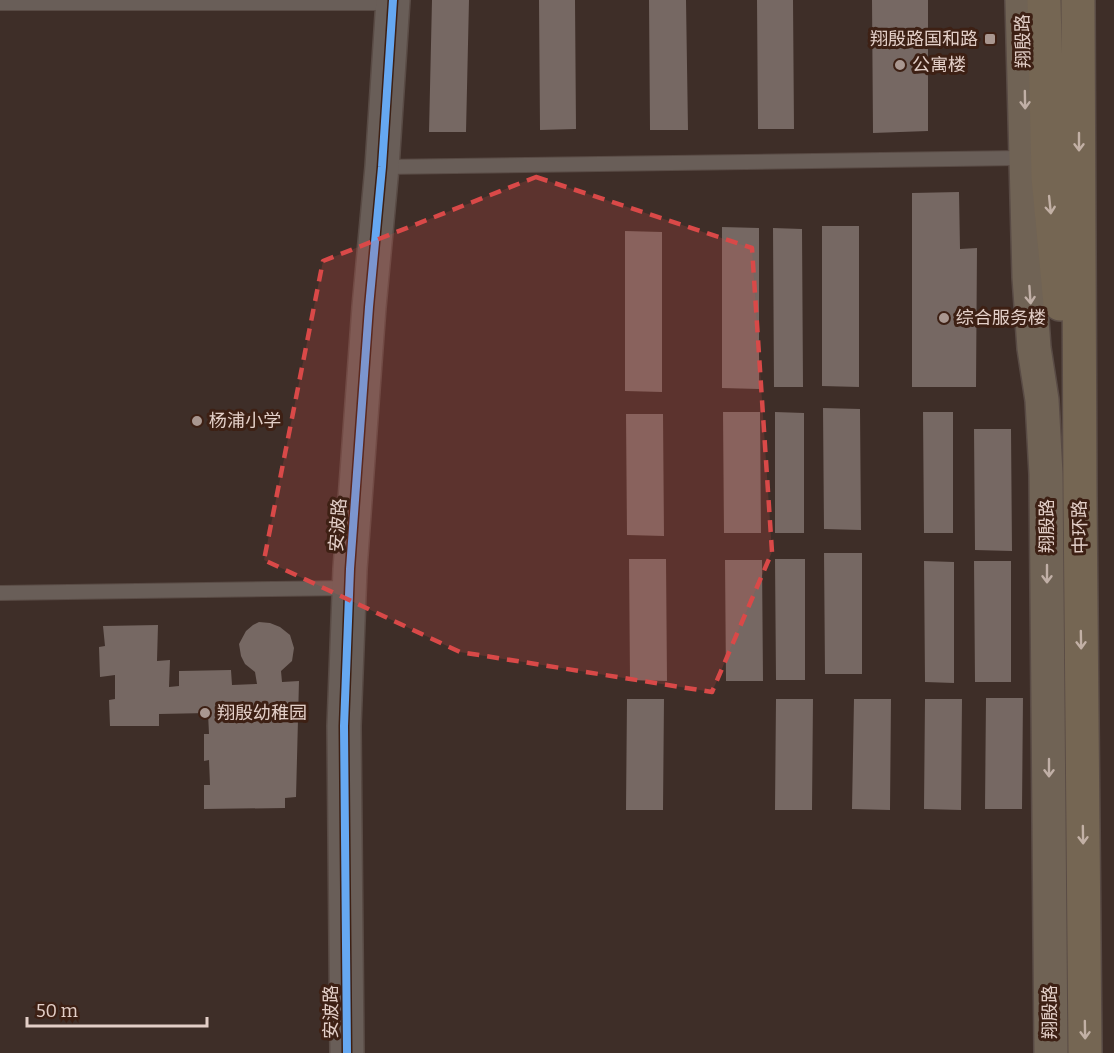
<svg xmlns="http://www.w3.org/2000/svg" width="1114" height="1053" viewBox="0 0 1114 1053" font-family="Bitter,'Noto Sans SC',serif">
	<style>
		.building { fill: #766863 }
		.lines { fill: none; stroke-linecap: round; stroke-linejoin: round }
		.lane-casing { stroke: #594b45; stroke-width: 16 }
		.secondary-casing { stroke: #594b45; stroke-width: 36 }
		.primary-casing { stroke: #594b45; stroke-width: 36 }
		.highway-casing { stroke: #594b45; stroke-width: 36 }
		.lane { stroke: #695e58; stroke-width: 14 }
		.secondary { stroke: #695e58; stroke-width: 33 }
		.primary { stroke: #706355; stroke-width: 33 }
		.highway { stroke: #756653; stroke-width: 33 }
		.cycleway-casing { stroke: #3d2014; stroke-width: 11 }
		.cycleway { stroke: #66a8f1; stroke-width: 8 }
		.oneway { stroke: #c0afa6 }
		.oneway2 { stroke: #c2b0a5 }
		.marked { fill: #d94948; fill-opacity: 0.2; stroke: #d94948; stroke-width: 4.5; stroke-dasharray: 12 8; stroke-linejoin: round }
		.poi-dot { fill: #a99790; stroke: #3d2014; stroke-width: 2 }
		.labels { text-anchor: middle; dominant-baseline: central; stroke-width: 6; stroke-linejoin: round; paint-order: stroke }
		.poi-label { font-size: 18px; fill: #e3cfc8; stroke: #3d2014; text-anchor: start }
		.street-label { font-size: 18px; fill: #e3cfc8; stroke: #3d2014 }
	</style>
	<rect width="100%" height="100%" fill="#3e2e28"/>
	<path class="building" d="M432 0H469L466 132H429Z
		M539 0H575L576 129 540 130Z
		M649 0H686L688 130H650Z
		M757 0H793L794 129H758Z
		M872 0H928V131L873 133Z
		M959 192 960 249 977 248 976 387H912V193Z
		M822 226H859V387L822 386Z
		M722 227 759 228V389L722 388Z
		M773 228 802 229 803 387H774Z
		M625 231 662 232V392L625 391Z
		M823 408 860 409 861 530 824 529Z
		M723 412H760L761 533H724Z
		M775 412 804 413V533H775Z
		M923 412H953V533H924Z
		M626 414H663L664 536 627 535Z
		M974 429H1011L1012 551 975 550Z
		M824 553H862V674H825Z
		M629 559H666L667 681 630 680Z
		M775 559H805V680H776Z
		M725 560H762L763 681H726Z
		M924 561 954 562V683L925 682Z
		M974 561H1011V682H975Z
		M259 622 270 623 280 627 290 635 294 648 292 661 281 671 282 682 299 681 296 797 285 798V808L204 809V785H210L209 760 204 761V734H209L208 713 159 714V726H110L109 700 115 699V675L100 677 99 647 105 646 103 626 158 625 157 661 170 660 169 687 179 686V671L231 670 232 685 257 684 255 672 245 664 241 656 239 644 246 631 253 625Z
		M986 698H1023L1022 809H985Z
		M627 699H664L663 810H626Z
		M776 699H813L812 810H775Z
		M854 699H891L890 810 852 809Z
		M925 699H962L961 810 924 809Z"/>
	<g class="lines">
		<g class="lane-casing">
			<path id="lane" d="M0 3H393
				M382 167 1026 158
				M0 593 349 588"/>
		</g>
		<g class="secondary-casing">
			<path id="secondary" d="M347 1053 344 726 350 569 369 307 382 167 393 0"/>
		</g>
		<g class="primary-casing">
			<path id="primary" d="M1022 0 1029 277 1034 348 1042 400 1046 474 1051 1053"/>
		</g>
		<g class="highway-casing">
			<path id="highway" d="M1044 0 1048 177 1060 304
				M1078 0 1080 497 1085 1053"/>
		</g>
		<use href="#lane" class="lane"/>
		<use href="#secondary" class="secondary"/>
		<use href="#primary" class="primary"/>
		<use href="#highway" class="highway"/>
		<g class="cycleway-casing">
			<path id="cycleway" d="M347 1053 344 726 350 569 369 307 382 167 393 0"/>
		</g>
		<use href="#cycleway" class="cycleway"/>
	</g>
	<defs><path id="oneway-shaft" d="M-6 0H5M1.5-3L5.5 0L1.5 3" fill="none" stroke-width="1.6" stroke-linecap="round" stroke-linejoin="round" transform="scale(1.5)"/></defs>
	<g class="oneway">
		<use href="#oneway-shaft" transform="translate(1025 100) rotate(89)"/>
		<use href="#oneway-shaft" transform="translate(1030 295) rotate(86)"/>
		<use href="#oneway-shaft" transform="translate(1047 574) rotate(90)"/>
		<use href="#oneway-shaft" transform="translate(1049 768) rotate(90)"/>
	</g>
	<g class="oneway2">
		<use href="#oneway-shaft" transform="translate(1079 142) rotate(90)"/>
		<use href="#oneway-shaft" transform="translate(1050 205) rotate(84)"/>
		<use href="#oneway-shaft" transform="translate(1081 640) rotate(89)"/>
		<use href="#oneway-shaft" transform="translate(1083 835) rotate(89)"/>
		<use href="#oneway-shaft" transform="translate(1085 1030) rotate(89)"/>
	</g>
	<path class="marked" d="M536 177 752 248 772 552 712 692 460 652 264 560 323 261Z"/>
	<g class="poi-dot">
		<rect x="984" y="33" width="12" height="12" rx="3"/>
		<circle cx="900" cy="65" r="6"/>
		<circle cx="944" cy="318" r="6"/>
		<circle cx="197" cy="421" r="6"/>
		<circle cx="205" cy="713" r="6"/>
	</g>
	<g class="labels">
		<g class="poi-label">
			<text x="978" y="39" text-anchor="end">翔殷路国和路</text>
			<text x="912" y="65">公寓楼</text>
			<text x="956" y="318">综合服务楼</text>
			<text x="209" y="421">杨浦小学</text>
			<text x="217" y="713">翔殷幼稚园</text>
		</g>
		<g class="street-label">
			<text transform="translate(1023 41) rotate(-91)">翔殷路</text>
			<text transform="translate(338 525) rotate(-86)">安波路</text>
			<text transform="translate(1047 526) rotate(-90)">翔殷路</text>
			<text transform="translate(1080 527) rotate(-91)">中环路</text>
			<text transform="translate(331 1012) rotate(-90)">安波路</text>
			<text transform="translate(1050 1012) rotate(-90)">翔殷路</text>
		</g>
	</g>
	<path d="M27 1017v9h180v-9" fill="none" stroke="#e3cfc8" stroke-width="3"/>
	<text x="36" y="1017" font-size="18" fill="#e3cfc8" stroke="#3d2014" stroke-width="4.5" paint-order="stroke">50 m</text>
</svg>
